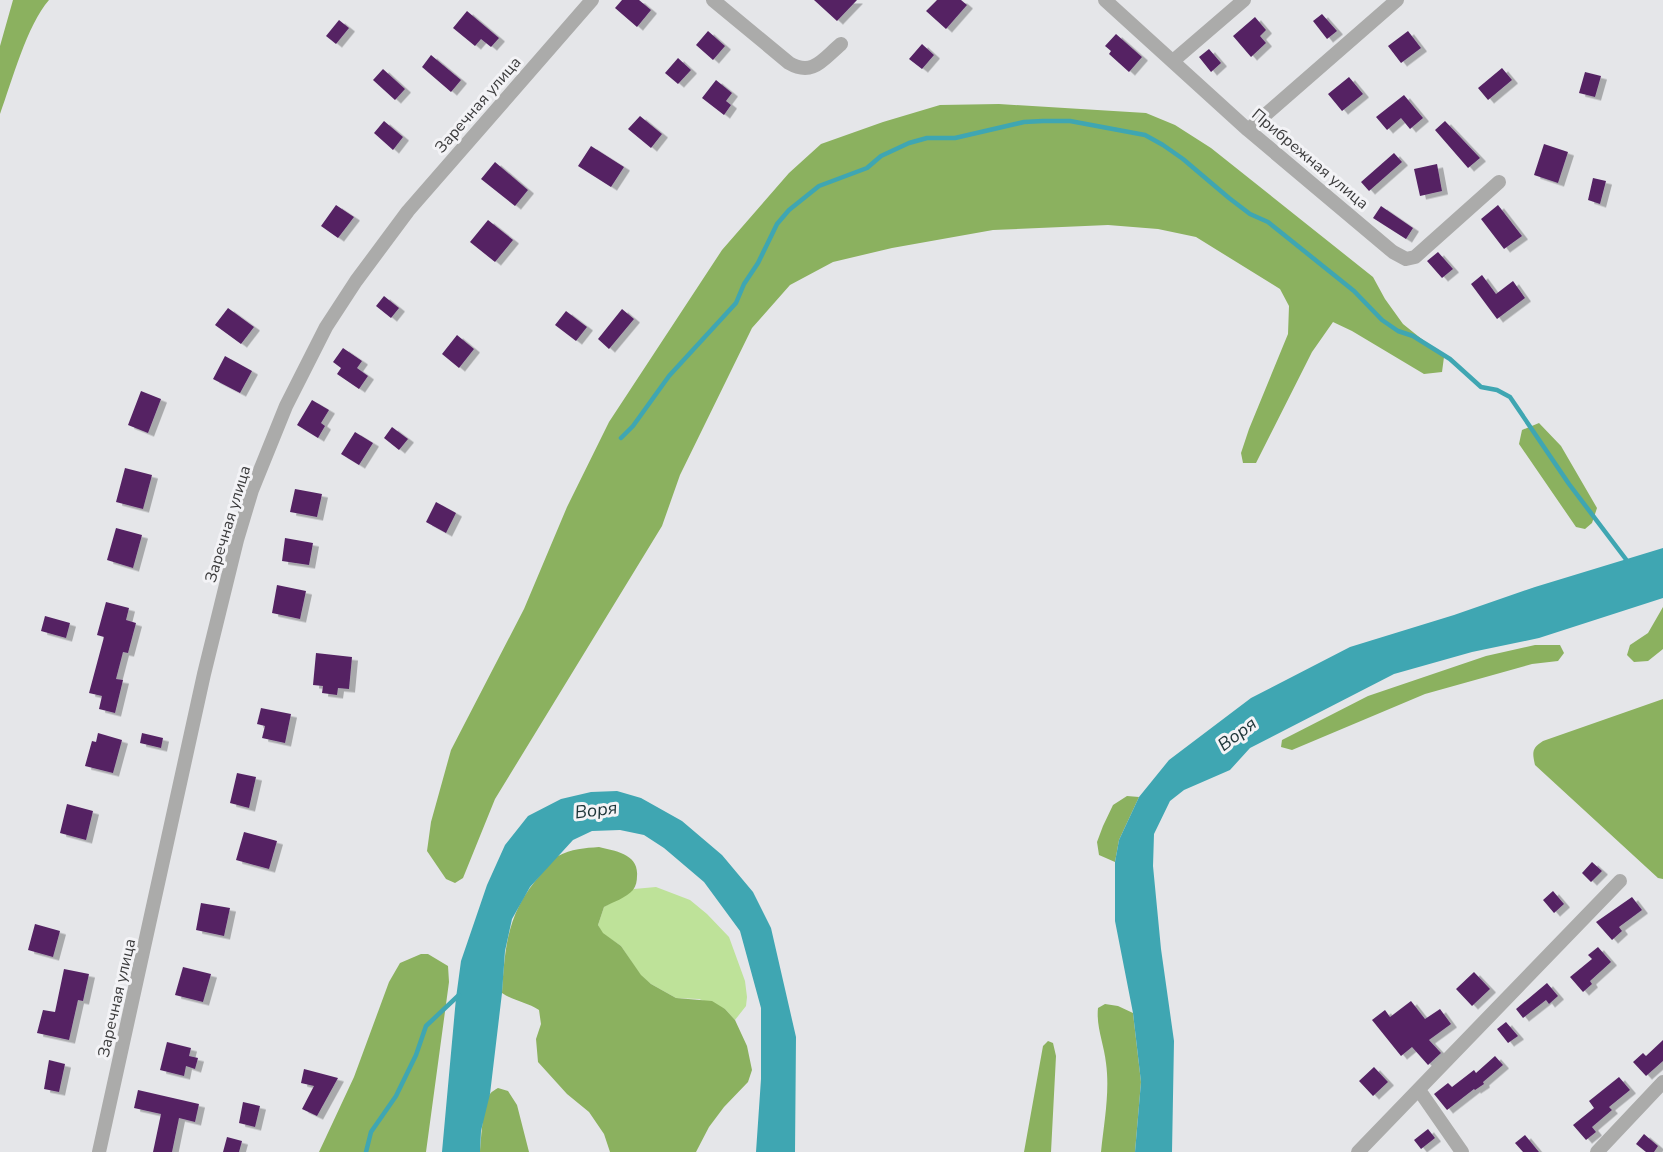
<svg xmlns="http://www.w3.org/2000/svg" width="1663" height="1152" viewBox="0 0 1663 1152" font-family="'Nunito Sans',sans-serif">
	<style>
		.green { fill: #bee299 }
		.forest { fill: #8bb15f }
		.water { fill: #3fa6b2 }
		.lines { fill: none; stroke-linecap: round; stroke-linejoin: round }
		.stream { stroke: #3fa6b2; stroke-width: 4.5 }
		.building { fill: #542364; filter: url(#shadow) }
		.street { stroke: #ababaa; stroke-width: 14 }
		.labels { text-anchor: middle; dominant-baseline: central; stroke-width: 6; stroke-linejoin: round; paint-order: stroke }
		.street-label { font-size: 16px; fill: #3c3c3d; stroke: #f3f3f6 }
		.water-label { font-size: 18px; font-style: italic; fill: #1c3437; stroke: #f3f3f6 }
	</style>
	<defs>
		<filter id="shadow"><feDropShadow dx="6" dy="3.5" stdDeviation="0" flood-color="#0004"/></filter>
	</defs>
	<rect width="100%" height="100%" fill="#e5e6e9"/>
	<path class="green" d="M656 887 690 900 707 914 729 937 745 981 747 997 746 1006 735 1020 725 1009 699 999 676 998 651 984 641 976 621 946 602 933 598 925 604 907 634 889Z"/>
	<path class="forest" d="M13 0H49C27 25 12 81 0 114V46Z
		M999 104 1146 113 1175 125 1211 148 1373 277 1385 299 1403 324 1444 357 1442 372 1424 374 1352 331 1333 322 1312 352 1256 463H1243L1241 453 1249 429 1288 334 1289 306 1280 289 1196 237 1158 229 1108 225 993 230 892 248 833 262 790 285 752 328 680 475 662 526 495 799 463 878 455 883 446 879 427 851 431 822 451 750 524 609 567 507 609 422 722 250 789 173 821 144 883 122 940 105Z
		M1539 423 1561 446 1597 508 1592 523 1585 529 1576 527 1519 444 1522 430Z
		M1663 607V649L1648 661 1634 662 1627 655 1630 645 1648 633Z
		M1535 645H1560L1564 653 1558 661 1532 664 1425 694 1292 750 1281 747 1282 740 1368 696 1486 656Z
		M1663 699V879L1658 878 1535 765C1532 752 1532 748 1543 741Z
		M1127 796 1139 797 1119 840 1115 862 1099 855 1097 842 1103 826 1113 805Z
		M599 847C615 851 639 854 637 876 637 881 636 886 633 890 626 898 613 902 604 907L598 925 603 933 621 946 641 975 651 984 676 998 712 1001 725 1009 735 1020 747 1046 752 1070 748 1082 724 1107 709 1127 696 1152H610L604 1134 589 1112 567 1094 538 1062 536 1039 541 1024 539 1010C527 1002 514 1001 502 993 505 943 508 911 542 873 547 867 552 859 558 856 571 849 585 848 599 847Z
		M421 954H428L448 966 449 982 426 1152H319L354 1077 389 982 400 963Z
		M1105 1004 1118 1006 1133 1013 1141 1082 1135 1152H1101C1104 1123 1110 1092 1106 1063 1104 1044 1096 1027 1098 1008Z
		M1048 1041 1053 1043 1056 1056 1051 1152H1024L1043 1046Z
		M498 1088 508 1091 517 1105 529 1152H480C481 1140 483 1103 490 1094 492 1091 495 1090 498 1088Z"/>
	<path class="water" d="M1663 548V598L1539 638 1472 652 1394 674 1250 748 1230 770 1184 790 1170 801 1154 834 1153 866 1161 949 1174 1041 1172 1152H1135L1141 1082 1133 1013 1115 921V862L1119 840 1139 797 1169 760 1251 698 1350 647 1454 615 1535 587Z
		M617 791 641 798 682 821 722 855 753 892 771 928 796 1037 795 1152H756L761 1079V1008L740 931 704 882 664 848 644 835 620 830 592 831 573 840 530 887 512 919 505 951 502 993 490 1094 481 1131 480 1152H442L456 998 461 961 487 885 505 845 528 816 561 799 591 792Z"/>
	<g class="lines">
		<path class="stream" d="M621 438 633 426 669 376 736 303 744 284 758 263 777 224 789 210 819 186 867 168 881 156 909 143 927 138H955L1024 122 1043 121H1070L1145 135 1163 145 1183 159 1229 198 1250 214 1268 222 1354 291 1382 320 1398 331 1413 336 1450 359 1481 387 1497 390 1510 397 1569 484 1628 562
			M366 1152 371 1132 396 1096 416 1055 426 1026 459 995"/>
	</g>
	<path class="building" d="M622 0H639L651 10 637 27 615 8Z
		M814 0H857L837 21Z
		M937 0H961L967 5 946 29 926 11Z
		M467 11 499 38 491 47 481 39 475 46 453 28Z
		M1322 14 1337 31 1327 39 1313 21Z
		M1255 17 1266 30 1260 36 1266 43 1251 57 1233 36Z
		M339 20 349 28 336 44 326 36Z
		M708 31 725 46 713 60 696 45Z
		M1408 31 1421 48 1401 63 1388 46Z
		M1116 34 1142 57 1129 72 1109 54 1111 51 1105 46Z
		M922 44 934 55 922 69 909 59Z
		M1209 49 1221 63 1211 72 1199 57Z
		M431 55 461 80 451 92 422 67Z
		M678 58 691 70 678 84 665 73Z
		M1502 68 1512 80 1488 100 1478 88Z
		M383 69 405 89 395 100 373 80Z
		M1585 72 1601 76 1595 97 1579 93Z
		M1349 77 1363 94 1342 111 1328 94Z
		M716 80 732 93 726 101 731 105 724 115 702 98Z
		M1404 95 1423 118 1410 129 1401 118 1387 130 1376 117Z
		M640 116 662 134 651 148 628 129Z
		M384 121 403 137 393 150 374 133Z
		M1445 121 1480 158 1468 168 1435 130Z
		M1544 144 1568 152 1558 183 1534 175Z
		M591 146 624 167 611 187 578 166Z
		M1394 153 1402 162 1369 191 1361 182Z
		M495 162 528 190 515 206 481 179Z
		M1437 164 1442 191 1420 196 1414 169Z
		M1593 178 1606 181 1600 204 1588 200Z
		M336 205 354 217 338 238 321 226Z
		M1498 205 1522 236 1504 249 1481 219Z
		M1381 206 1413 228 1406 239 1373 218Z
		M488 220 513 240 495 262 470 242Z
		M1438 252 1453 269 1442 278 1427 261Z
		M1482 275 1496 294 1513 281 1525 298 1497 319 1471 284Z
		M384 296 399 308 391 318 376 306Z
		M228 308 254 327 241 344 215 325Z
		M622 309 634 319 609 349 598 339Z
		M566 311 587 327 576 341 555 325Z
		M457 335 474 349 459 368 442 354Z
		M343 348 362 361 357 368 368 376 359 389 337 374 341 368 333 362Z
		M225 356 252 371 240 393 213 379Z
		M141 391 161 399 148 433 128 425Z
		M312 400 329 410 321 423 325 426 318 438 297 425Z
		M392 427 408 439 399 450 384 438Z
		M355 432 373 443 359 465 341 454Z
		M125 468 152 475 143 509 116 502Z
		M295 489 322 494 317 517 290 512Z
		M436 502 456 513 446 533 426 522Z
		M116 528 142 535 133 568 107 560Z
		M285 538 313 543 309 565 282 561Z
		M277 585 306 591 300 619 272 613Z
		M106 602 129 608 126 620 136 623 128 653 123 652 116 679 123 680 115 713 99 709 102 696 89 693 104 637 97 635Z
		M45 616 70 623 66 638 41 631Z
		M316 653 352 657 349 689 338 688 337 695 322 693 323 686 313 685Z
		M261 708 291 714 285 743 262 738 265 726 257 724Z
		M98 733 122 740 113 773 85 766 92 741 96 742Z
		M142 733 163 738 161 748 140 743Z
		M237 773 256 777 249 808 230 803Z
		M67 804 93 811 86 840 60 833Z
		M244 832 277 841 269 869 236 860Z
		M1592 862 1602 871 1591 882 1582 873Z
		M1553 891 1564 904 1554 913 1543 900Z
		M1632 897 1642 910 1619 927 1622 931 1612 940 1596 922Z
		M201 903 230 908 224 936 196 930Z
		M35 924 60 931 53 957 28 950Z
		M1598 947 1611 962 1590 981 1592 984 1583 992 1570 977 1592 959 1588 955Z
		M183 967 211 974 203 1002 175 995Z
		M64 969 89 974 83 1001 78 1000 69 1040 37 1033 43 1010 55 1012Z
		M1474 972 1490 989 1472 1006 1456 989Z
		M1547 983 1558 996 1549 1004 1546 1000 1523 1018 1516 1009Z
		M1411 1001 1425 1019 1440 1009 1451 1024 1429 1040 1441 1053 1428 1065 1412 1047 1401 1056 1372 1020 1385 1010 1390 1017Z
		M1506 1022 1518 1036 1508 1043 1497 1029Z
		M1663 1040V1061L1646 1076 1633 1062 1643 1053 1646 1056Z
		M167 1042 191 1048 189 1056 198 1058 195 1069 186 1066 184 1076 160 1070Z
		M1495 1056 1503 1065 1483 1082 1484 1084 1475 1090 1474 1089 1447 1110 1434 1094 1448 1083 1452 1087 1474 1070 1476 1073Z
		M49 1060 65 1064 59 1092 44 1089Z
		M1374 1067 1388 1082 1373 1096 1359 1081Z
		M304 1069 338 1078 317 1116 302 1109 314 1086 301 1083Z
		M1619 1077 1630 1090 1609 1107 1612 1110 1592 1127 1596 1132 1586 1140 1573 1125 1594 1108 1589 1101Z
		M138 1090 199 1104 195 1122 179 1118 172 1152H153L161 1114 134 1108Z
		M243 1102 260 1106 255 1127 239 1123Z
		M1428 1129 1435 1138 1421 1149 1414 1140Z
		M1644 1134 1658 1146 1654 1152H1646L1636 1144Z
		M1525 1135 1539 1152H1523L1515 1143Z
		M227 1137 242 1141 239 1152H223Z"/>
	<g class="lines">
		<path class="street" d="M713 0 789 63C813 77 823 59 841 44
			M1105 0 1248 130 1393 252 1406 259 1415 257 1499 182
			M1173 61 1244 0
			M1248 130 1397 0
			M1419 1090 1462 1152
			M99 1152 204 674 237 540 252 490 286 406 326 327 356 281 408 211 592 0
			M1358 1152 1620 881
			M1597 1152 1663 1082"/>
	</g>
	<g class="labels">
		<g class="street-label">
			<text transform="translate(478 105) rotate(-49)">Заречная улица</text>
			<text transform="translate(1310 159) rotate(40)">Прибрежная улица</text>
			<text transform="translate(228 524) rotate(-73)">Заречная улица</text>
			<text transform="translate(117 998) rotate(-77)">Заречная улица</text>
		</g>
		<g class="water-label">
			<text transform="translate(1237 734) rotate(-37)">Воря</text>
			<text transform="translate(596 810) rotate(-7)">Воря</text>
		</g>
	</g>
</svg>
